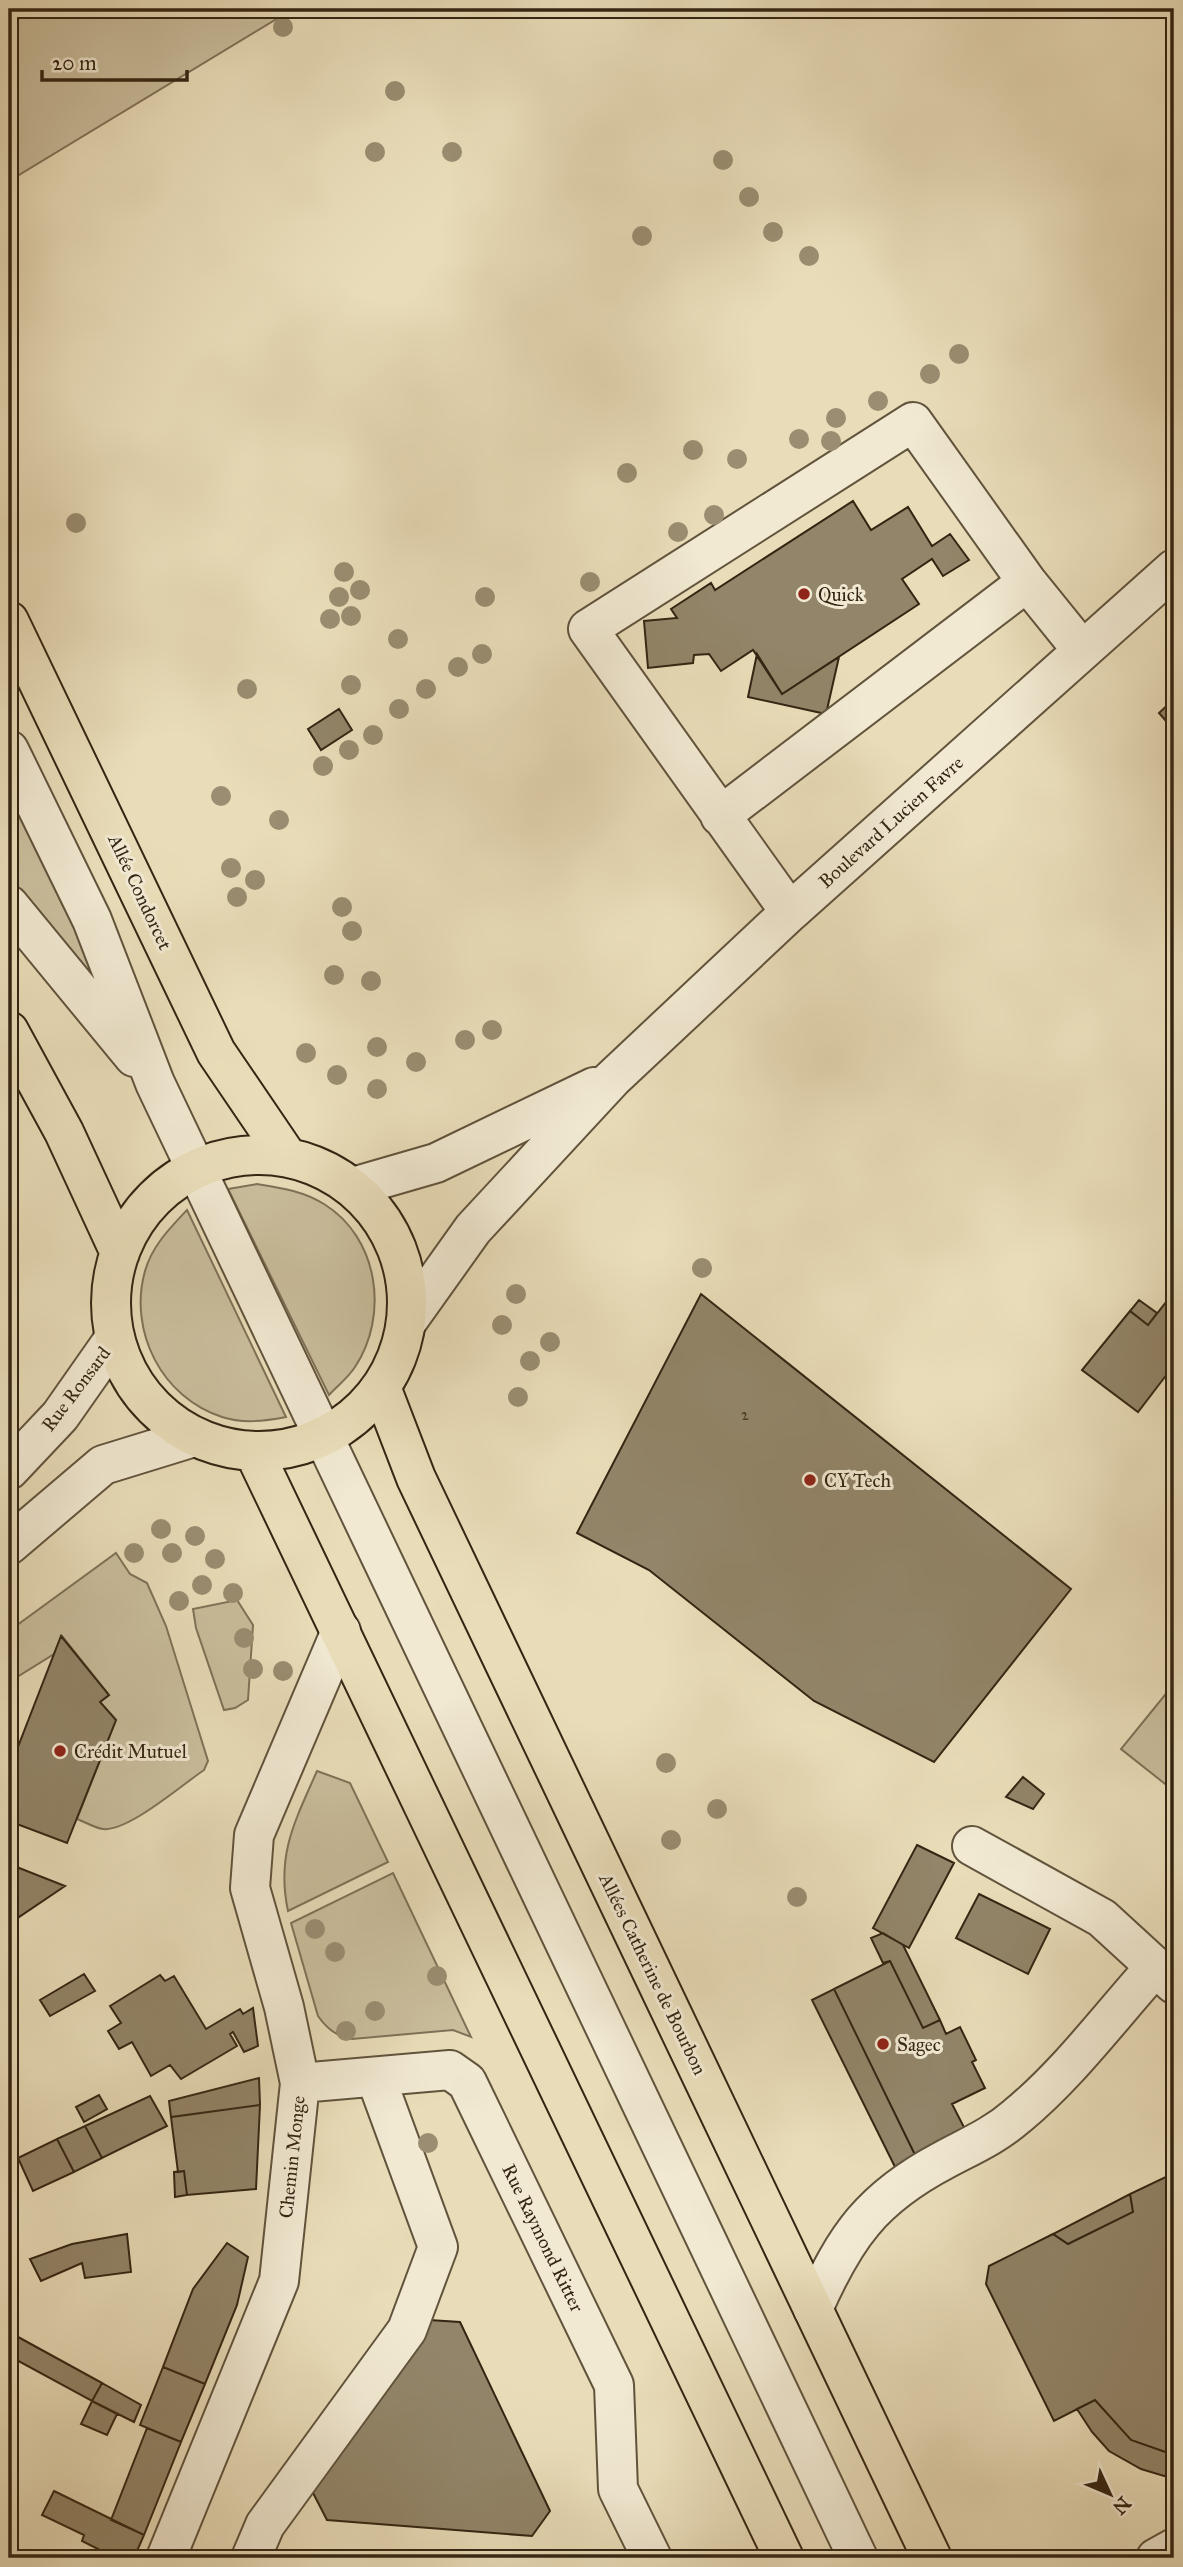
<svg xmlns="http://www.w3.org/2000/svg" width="1183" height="2567" viewBox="0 0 1183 2567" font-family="'IM FELL Great Primer',serif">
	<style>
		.green { fill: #cabe9d; stroke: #7f7258; stroke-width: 2 }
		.building { fill: #928569; stroke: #342513; stroke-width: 2 }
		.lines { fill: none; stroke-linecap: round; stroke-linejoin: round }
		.minor-casing { stroke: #61533c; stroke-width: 42 }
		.major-casing { stroke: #342513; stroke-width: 42 }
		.minor { stroke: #f1e9d2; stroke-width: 38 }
		.major { stroke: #e9ddb9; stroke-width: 38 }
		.tree { fill: #9a8d71 }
		.poi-dot { fill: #8f2418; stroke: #f1e9d2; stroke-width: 2.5 }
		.labels { text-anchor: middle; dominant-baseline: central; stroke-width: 6; stroke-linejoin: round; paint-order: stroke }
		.number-label { font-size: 16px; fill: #4c3d28 }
		.poi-label { font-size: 19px; fill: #342513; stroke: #f1e9d2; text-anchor: start }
		.street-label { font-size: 19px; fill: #342513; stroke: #f1e9d2 }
	</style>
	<rect width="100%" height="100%" fill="#e9ddb9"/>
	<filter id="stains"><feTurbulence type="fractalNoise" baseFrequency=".00286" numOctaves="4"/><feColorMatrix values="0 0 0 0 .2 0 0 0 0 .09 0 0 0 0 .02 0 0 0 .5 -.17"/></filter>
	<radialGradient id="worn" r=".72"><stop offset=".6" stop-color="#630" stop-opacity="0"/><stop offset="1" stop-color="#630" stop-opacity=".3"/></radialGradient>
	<path class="green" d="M9 9H293L9 181Z
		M9 775 137 1049 9 882Z
		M257 1184C282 1188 303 1191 324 1204 379 1238 389 1316 355 1367 348 1378 337 1386 329 1395L228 1189Z
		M187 1210 286 1417C265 1421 243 1424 222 1417 162 1398 128 1331 145 1271 152 1246 170 1228 187 1210Z
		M116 1553 130 1574 147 1583 166 1626 208 1761 204 1770C183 1784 128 1832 103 1829 95 1828 85 1822 77 1819L116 1720 100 1702 109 1695 62 1636 54 1654 9 1682V1631Z
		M237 1600 253 1625 248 1700 235 1708 224 1710 196 1628 193 1609Z
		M1173 1685 1174 1686V1791L1121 1749Z
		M317 1771 350 1783 388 1862 288 1911C276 1855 295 1821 317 1771Z
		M393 1873 471 2037 453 2030 352 2039C337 2037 327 2029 318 2016L291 1923Z"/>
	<path class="building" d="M853 501 871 530 908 507 932 546 950 534 969 560 943 576 932 559 902 579 919 604 782 694 753 650 721 671 709 654 694 655 693 663 648 668 644 621 677 618 671 609 711 583 715 590Z
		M757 654 782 694 839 657 826 714 748 697Z
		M1174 699V730L1159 713Z
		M339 709 352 730 321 750 308 729Z
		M1174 1292V1345L1168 1354 1174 1359V1365L1138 1412 1082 1370 1130 1311 1148 1325Z
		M701 1294 1071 1589 934 1762 814 1701 649 1570 577 1533Z
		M1139 1300 1157 1313 1148 1325 1130 1311Z
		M61 1636 109 1695 100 1702 116 1720 67 1843 9 1821V1770Z
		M1023 1777 1044 1794 1033 1809 1006 1797Z
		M917 1845 954 1863 909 1948 873 1928Z
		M9 1864 65 1886 19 1917 9 1912Z
		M979 1894 1050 1929 1028 1974 956 1938Z
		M883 1933 903 1945 940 2020 923 2028 890 1961 883 1963 871 1938Z
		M890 1961 923 2028 940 2020 946 2034 960 2027 976 2060 972 2062 985 2088 952 2104 968 2135 918 2161 834 1989Z
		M84 1974 95 1991 50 2016 40 2000Z
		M160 1975 165 1981 174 1976 206 2029 240 2009 243 2014 253 2008 258 2046 244 2052 233 2032 230 2034 237 2046 181 2079 170 2065 151 2076 132 2042 119 2049 108 2031 121 2023 110 2006Z
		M834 1989 918 2161 897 2171 812 2000Z
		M259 2078 260 2105 171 2117 169 2101Z
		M99 2095 107 2109 84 2122 76 2107Z
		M150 2096 167 2126 102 2158 85 2126Z
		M260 2105 256 2189 187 2195 184 2171 178 2172 171 2117Z
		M85 2126 102 2158 74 2172 57 2139Z
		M57 2139 74 2172 33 2191 18 2158Z
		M184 2171 187 2195 175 2197 174 2172Z
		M1174 2173V2455L1131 2440 1095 2400 1054 2421 986 2284 989 2266 1053 2234 1068 2244 1133 2212 1130 2194Z
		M1130 2194 1133 2212 1068 2244 1053 2234Z
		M127 2234 131 2272 85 2278 82 2263 41 2281 30 2259 72 2244Z
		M227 2243 248 2257 237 2305 205 2384 163 2367 193 2289Z
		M429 2320 460 2322 550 2511 532 2536 327 2520 311 2489Z
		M9 2332 102 2383 92 2401 9 2356Z
		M163 2367 205 2384 181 2442 140 2425Z
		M102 2383 141 2405 134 2422 92 2401Z
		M1095 2400 1131 2440 1174 2455V2479L1141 2469 1109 2451 1092 2432 1077 2409Z
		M92 2401 117 2414 107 2435 81 2424Z
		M147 2428 181 2442 144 2535 111 2520Z
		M54 2491 144 2535 134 2558H97L100 2550 82 2541 84 2535 42 2515Z"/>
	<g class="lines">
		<g class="minor-casing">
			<path id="minor" d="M9 750 92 920 155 1083 858 2558
				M720 816 1027 582
				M9 905 134 1057
				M790 912 588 629 913 422 1027 582 1082 650
				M353 1187 436 1163 594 1087
				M406 1323 473 1229 612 1079 790 912 1174 569
				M9 1470 60 1416 114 1339
				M9 1545 103 1465 194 1437
				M972 1846 1102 1918 1174 1984
				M300 2083 450 2070 467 2082 614 2385 618 2489 652 2558
				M813 2309C845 2236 872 2198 944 2160 970 2146 994 2136 1017 2116 1068 2074 1111 2016 1155 1967
				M166 2558 279 2281 300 2083 284 2007 250 1888 254 1835 341 1631
				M251 2558 265 2525 407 2330 438 2247 376 2078
				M1156 2558 1174 2548"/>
		</g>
		<g class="major-casing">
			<path id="major" d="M9 621 216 1052 286 1155
				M9 1031 64 1132 120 1253
				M111 1303a148 148 0 1 1 296 0a148 148 0 1 1-296 0Z
				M381 1387 416 1478 932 2558
				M254 1452 784 2558"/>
		</g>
		<use href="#minor" class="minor"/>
		<use href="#major" class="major"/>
	</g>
	<g class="tree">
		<circle cx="283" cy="27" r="10"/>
		<circle cx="395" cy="91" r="10"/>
		<circle cx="375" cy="152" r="10"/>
		<circle cx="452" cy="152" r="10"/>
		<circle cx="723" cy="160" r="10"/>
		<circle cx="749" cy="197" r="10"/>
		<circle cx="773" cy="232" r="10"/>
		<circle cx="642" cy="236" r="10"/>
		<circle cx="809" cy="256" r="10"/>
		<circle cx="959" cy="354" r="10"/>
		<circle cx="930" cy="374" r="10"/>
		<circle cx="878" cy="401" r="10"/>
		<circle cx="836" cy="418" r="10"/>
		<circle cx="799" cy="439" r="10"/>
		<circle cx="831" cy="441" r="10"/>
		<circle cx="693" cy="450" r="10"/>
		<circle cx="737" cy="459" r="10"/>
		<circle cx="627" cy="473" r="10"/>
		<circle cx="714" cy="515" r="10"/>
		<circle cx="76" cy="523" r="10"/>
		<circle cx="678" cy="532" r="10"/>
		<circle cx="344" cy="572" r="10"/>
		<circle cx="590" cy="582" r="10"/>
		<circle cx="360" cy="590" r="10"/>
		<circle cx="339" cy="597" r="10"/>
		<circle cx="485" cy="597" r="10"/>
		<circle cx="351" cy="616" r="10"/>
		<circle cx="330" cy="619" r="10"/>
		<circle cx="398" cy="639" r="10"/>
		<circle cx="482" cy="654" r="10"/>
		<circle cx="458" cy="667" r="10"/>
		<circle cx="351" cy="685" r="10"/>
		<circle cx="247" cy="689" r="10"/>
		<circle cx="426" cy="689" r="10"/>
		<circle cx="399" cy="709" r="10"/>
		<circle cx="373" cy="735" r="10"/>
		<circle cx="349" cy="750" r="10"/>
		<circle cx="323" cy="766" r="10"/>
		<circle cx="221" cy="796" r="10"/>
		<circle cx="279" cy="820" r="10"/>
		<circle cx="231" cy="868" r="10"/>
		<circle cx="255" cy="880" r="10"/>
		<circle cx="237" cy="897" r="10"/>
		<circle cx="342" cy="907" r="10"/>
		<circle cx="352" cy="931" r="10"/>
		<circle cx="334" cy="975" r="10"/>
		<circle cx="371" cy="981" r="10"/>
		<circle cx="492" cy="1030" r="10"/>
		<circle cx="465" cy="1040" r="10"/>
		<circle cx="377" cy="1047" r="10"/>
		<circle cx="306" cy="1053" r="10"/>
		<circle cx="416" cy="1062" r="10"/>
		<circle cx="337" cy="1075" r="10"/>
		<circle cx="377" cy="1089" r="10"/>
		<circle cx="702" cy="1268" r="10"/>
		<circle cx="516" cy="1294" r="10"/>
		<circle cx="502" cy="1325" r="10"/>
		<circle cx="550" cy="1342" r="10"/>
		<circle cx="530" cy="1361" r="10"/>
		<circle cx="518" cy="1397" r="10"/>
		<circle cx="161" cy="1529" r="10"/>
		<circle cx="195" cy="1536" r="10"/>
		<circle cx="134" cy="1553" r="10"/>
		<circle cx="172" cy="1553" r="10"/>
		<circle cx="215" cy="1559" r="10"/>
		<circle cx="202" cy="1585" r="10"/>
		<circle cx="233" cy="1593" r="10"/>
		<circle cx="179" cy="1601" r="10"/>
		<circle cx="244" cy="1638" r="10"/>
		<circle cx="253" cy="1669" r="10"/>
		<circle cx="283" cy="1671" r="10"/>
		<circle cx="666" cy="1763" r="10"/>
		<circle cx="717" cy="1809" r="10"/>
		<circle cx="671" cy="1840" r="10"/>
		<circle cx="797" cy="1897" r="10"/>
		<circle cx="315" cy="1929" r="10"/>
		<circle cx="335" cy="1952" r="10"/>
		<circle cx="437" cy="1976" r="10"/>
		<circle cx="375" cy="2011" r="10"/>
		<circle cx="346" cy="2031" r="10"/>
		<circle cx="428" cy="2143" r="10"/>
	</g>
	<g class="poi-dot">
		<circle cx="804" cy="594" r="7"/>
		<circle cx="810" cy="1480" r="7"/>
		<circle cx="60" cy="1751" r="7"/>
		<circle cx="883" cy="2044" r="7"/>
	</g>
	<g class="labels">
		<g class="number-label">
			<text x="745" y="1414">2</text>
		</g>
		<g class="poi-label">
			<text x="818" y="594">Quick</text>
			<text x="824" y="1480">CY Tech</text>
			<text x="74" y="1751">Crédit Mutuel</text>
			<text x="897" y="2044">Sagec</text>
		</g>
		<g class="street-label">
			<text transform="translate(891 822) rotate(-42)">Boulevard Lucien Favre</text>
			<text transform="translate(140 892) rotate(65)">Allée Condorcet</text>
			<text transform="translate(76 1389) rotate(-53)">Rue Ronsard</text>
			<text transform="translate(653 1974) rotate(64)">Allées Catherine de Bourbon</text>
			<text transform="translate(292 2157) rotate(-84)">Chemin Monge</text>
			<text transform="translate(543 2238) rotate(64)">Rue Raymond Ritter</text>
		</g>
	</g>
	<rect width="1183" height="2567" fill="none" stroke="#e9ddb9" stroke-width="35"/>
	<rect x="10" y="10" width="1162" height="2546" fill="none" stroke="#342513" stroke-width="3.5"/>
	<rect x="18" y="18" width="1148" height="2532" fill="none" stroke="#342513" stroke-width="2"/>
	<g transform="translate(1110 2494) rotate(134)" stroke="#f1e9d2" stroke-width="5" paint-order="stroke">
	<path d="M0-5L12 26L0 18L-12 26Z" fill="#342513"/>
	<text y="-10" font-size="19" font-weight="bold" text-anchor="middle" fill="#342513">N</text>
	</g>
	<path d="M42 70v10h145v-10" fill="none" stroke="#342513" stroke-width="3.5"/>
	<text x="52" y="70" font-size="21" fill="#342513" stroke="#f1e9d2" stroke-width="5" paint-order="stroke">20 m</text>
	<rect width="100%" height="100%" filter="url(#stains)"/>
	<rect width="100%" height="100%" fill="url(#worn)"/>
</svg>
